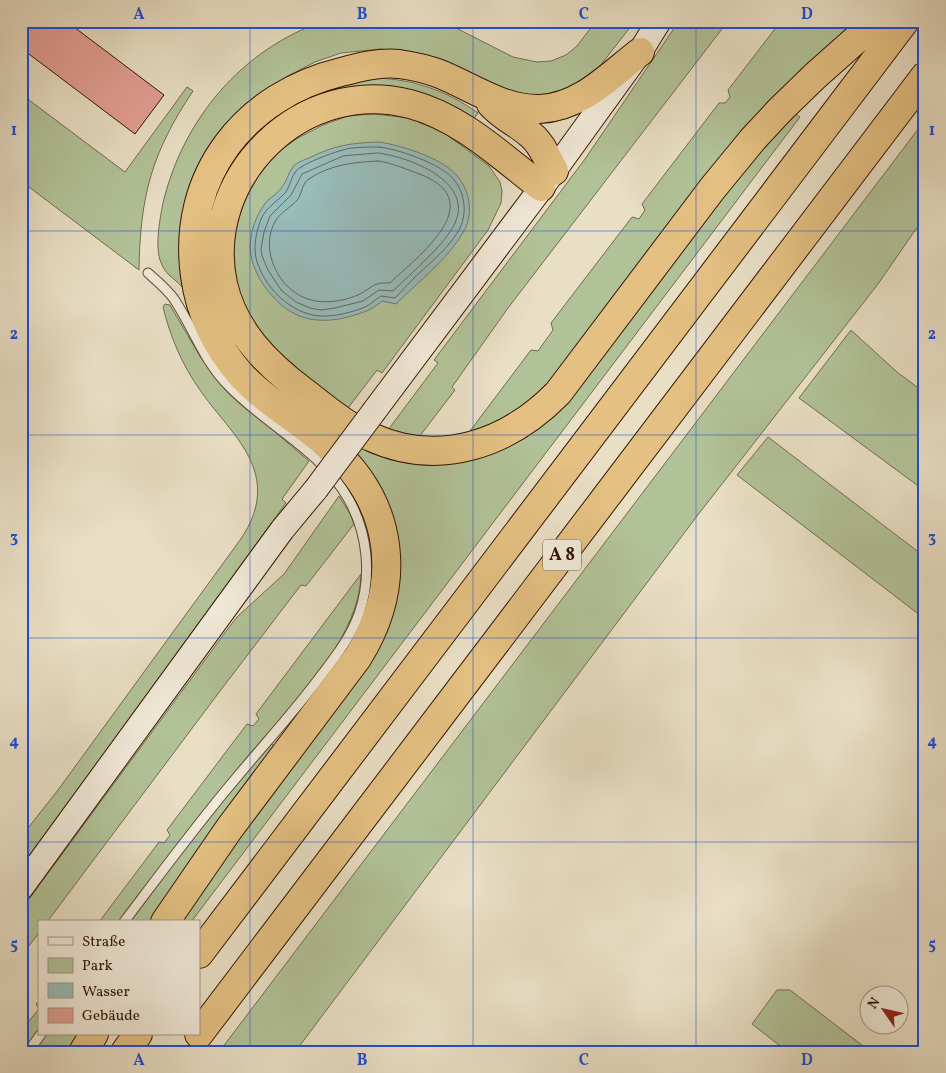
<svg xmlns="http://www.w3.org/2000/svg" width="946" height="1073" viewBox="0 0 946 1073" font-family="Vollkorn,serif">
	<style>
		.green { fill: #b2c298; stroke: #726c4d }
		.water { fill: #98bcba; stroke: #6f7970 }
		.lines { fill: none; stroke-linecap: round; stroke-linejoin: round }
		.shore { stroke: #64685e; stroke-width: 1 }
		.building { fill: #e29f94; stroke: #311502 }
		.service-casing { stroke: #5f4833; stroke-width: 11 }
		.secondary-casing { stroke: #311502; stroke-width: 26 }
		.motorway-casing { stroke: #311502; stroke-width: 30 }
		.service { stroke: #f1ead9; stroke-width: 9 }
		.secondary { stroke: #f1ead9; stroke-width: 24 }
		.motorway { stroke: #e4c082; stroke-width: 28 }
		.secondary-bridge-casing { stroke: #311502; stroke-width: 26; stroke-linecap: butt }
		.secondary-bridge { stroke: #f1ead9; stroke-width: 24 }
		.grid { fill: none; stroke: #1d4ed8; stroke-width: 1; stroke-opacity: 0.55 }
		.labels { text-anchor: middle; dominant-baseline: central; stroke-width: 4.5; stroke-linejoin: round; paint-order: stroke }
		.shield { fill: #f1ead9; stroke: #6b5542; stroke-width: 1 }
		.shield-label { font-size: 18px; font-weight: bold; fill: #311502 }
		.neatline { fill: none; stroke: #1d4ed8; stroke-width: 2 }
		.grid-label { font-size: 16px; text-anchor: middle; font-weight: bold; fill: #1d4ed8 }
	</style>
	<rect width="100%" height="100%" fill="#e9dfc5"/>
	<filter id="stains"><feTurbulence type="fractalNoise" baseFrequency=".004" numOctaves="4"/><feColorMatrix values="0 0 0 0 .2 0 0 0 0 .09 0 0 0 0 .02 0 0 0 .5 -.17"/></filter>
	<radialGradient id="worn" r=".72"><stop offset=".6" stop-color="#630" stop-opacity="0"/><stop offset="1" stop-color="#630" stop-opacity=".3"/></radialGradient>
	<path class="green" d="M324 21H439L458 29 513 57 537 62 551 61 566 55 577 46 596 21H635L593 75 549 99 505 91 461 68 441 59 421 54 381 49 341 53 315 62 288 76 247 107 183 288C173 276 166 277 160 260 155 245 160 218 163 203 183 119 242 49 324 21Z
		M679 21H728L508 308 452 387 455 390 416 441 385 434 438 363 434 360 585 159Z
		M781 21H859L582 347 529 406 464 439 531 350 538 351 553 330 551 323 632 217 639 219 645 210 642 204 719 103H725L730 97 728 90Z
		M375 78C414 79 447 91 478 113L473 120C435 92 389 81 342 90L258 137 216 288 367 444 519 440 546 421 587 376 724 195 793 112 800 117 191 922H181L247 826 362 673 396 541 258 379 216 319 206 211 241 140 314 89Z
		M187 87 193 91C152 152 140 196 139 270L21 181V94L125 172Z
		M374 114 410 118 443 132 489 166 500 182 502 191 501 203 488 230 382 373 377 370 345 412 256 336 229 267 239 200 270 158 296 139 323 125 348 116Z
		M925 120V216L878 284 697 516 295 1052H219Z
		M165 304 170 305 201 358 225 389 309 461 282 499 286 503 21 867V837L58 790 235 547C241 539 247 530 251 521 275 465 228 431 200 390 182 365 170 336 163 307Z
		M851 330 897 372 925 393V491L799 398Z
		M768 437 925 557V619L737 475Z
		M339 496 350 514 354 524 306 586 301 585 220 691 47 922H39V933L21 956V910L227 630 237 617 284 574Z
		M361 574C360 633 302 695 266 738L277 749 155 922H99L159 842 164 843 170 835 167 830 247 724 253 726 259 719 256 714Z
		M777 990H790L871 1052H788L752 1024Z
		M39 1001V1034H84L73 1052H21V1024L24 1020 29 1021 39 1009 36 1004Z"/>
	<path class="water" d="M379 142C400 145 434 156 450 169 469 184 475 211 464 231 449 258 418 282 396 304L382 301C371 311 359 314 344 318 306 326 282 313 261 281 253 267 248 253 251 237 253 224 259 210 268 200 273 196 279 192 282 187 287 181 288 173 293 167 297 162 304 160 309 158 335 145 351 143 379 142Z"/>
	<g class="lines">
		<path class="shore" d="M379 147C398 149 431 161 447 173 463 185 469 209 460 228 450 247 432 261 416 276 409 283 402 291 395 298L381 296C375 300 371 304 365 307 353 312 334 317 320 316 290 314 263 286 256 258 253 244 257 229 262 217 268 206 278 201 286 192 290 186 291 177 296 171 303 163 341 149 352 148 361 147 370 147 379 147Z
			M378 153C409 157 474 181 455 223 445 245 411 273 393 291L379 290 363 301 335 308 321 310 310 308 296 302 281 290 268 270 262 256 261 249 264 232 270 216 291 195 302 174 343 156Z
			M378 161C393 163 408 170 422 175 490 203 417 257 390 283 373 282 373 287 360 294 346 301 325 304 311 300 279 292 258 249 276 220 282 211 292 207 298 199 302 193 302 183 309 179 329 165 354 162 378 161Z"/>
	</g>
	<path class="building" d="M21 21H66L164 95 135 134 21 48Z"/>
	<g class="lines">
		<g class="service-casing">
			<path id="service" d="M124 922C161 873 197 824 237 777 266 742 296 710 323 673 337 655 351 636 359 614 372 577 368 534 349 500 321 449 263 424 225 382 203 358 192 326 174 299 167 289 157 281 148 273
				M28 1052 41 1034"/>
		</g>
		<g class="secondary-casing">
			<path id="secondary" d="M375 410 554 171 640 52 659 21
				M21 888 282 530 316 489"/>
		</g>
		<g class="motorway-casing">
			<path id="motorway" d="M491 104C502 117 518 123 531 135 542 144 547 158 554 171
				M541 187C501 156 460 117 410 104 303 76 200 176 223 284 234 332 267 364 304 392 325 408 347 427 371 437 439 468 508 444 558 393L712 189 753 139 780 110 815 76 877 21
				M165 922 229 829 358 657C403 584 395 504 329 446 301 421 267 403 242 376 217 348 200 313 195 276 181 175 246 95 341 72 360 67 379 62 399 64 413 66 427 69 440 74 472 87 503 110 540 109 581 107 609 76 640 52
				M199 954 905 21
				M199 1034 925 76
				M83 1052 94 1034
				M125 1052 138 1034"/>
		</g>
		<use href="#service" class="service"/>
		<use href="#secondary" class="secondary"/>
		<use href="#motorway" class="motorway"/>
		<g class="secondary-bridge-casing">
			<path id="secondary-bridge" d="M316 489 375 410"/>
		</g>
		<use href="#secondary-bridge" class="secondary-bridge"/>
	</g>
	<path class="grid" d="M250 21V1052M473 21V1052M696 21V1052M21 231H925M21 435H925M21 638H925M21 842H925"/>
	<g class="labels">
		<rect class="shield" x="543" y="539.5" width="38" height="31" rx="4"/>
		<g class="shield-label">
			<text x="562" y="555">A 8</text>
		</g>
	</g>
	<rect width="946" height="1073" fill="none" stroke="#e9dfc5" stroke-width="55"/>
	<rect x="38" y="920" width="162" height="115" fill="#f1ead9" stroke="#a49583"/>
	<rect x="48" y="937" width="25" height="8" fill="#f1ead9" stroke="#a49583"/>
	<text x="82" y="946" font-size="15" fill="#311502">Straße</text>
	<rect x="48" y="958" width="25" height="15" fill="#b2c298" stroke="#a49583"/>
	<text x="82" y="970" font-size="15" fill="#311502">Park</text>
	<rect x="48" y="983" width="25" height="15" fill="#98bcba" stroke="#a49583"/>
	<text x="82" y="996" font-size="15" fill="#311502">Wasser</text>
	<rect x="48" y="1008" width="25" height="15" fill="#e29f94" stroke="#a49583"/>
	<text x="82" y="1020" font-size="15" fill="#311502">Gebäude</text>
	<g transform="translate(884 1010) rotate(304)"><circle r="24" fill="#f1ead9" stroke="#a49583"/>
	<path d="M0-4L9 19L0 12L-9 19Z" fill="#8f2418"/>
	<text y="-8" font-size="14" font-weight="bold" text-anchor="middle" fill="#311502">N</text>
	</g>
	<rect x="28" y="28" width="890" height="1018" class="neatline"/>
	<g class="grid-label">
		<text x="139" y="19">A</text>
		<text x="362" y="19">B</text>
		<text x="584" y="19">C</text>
		<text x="807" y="19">D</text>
		<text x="14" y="135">1</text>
		<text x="932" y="135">1</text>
		<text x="14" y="339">2</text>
		<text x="932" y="339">2</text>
		<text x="14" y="542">3</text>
		<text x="932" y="542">3</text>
		<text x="14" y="746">4</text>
		<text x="932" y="746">4</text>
		<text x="14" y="949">5</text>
		<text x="932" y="949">5</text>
		<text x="139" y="1065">A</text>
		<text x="362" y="1065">B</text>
		<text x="584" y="1065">C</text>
		<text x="807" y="1065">D</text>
	</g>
	<rect width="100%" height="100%" filter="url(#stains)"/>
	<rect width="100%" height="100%" fill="url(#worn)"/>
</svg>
